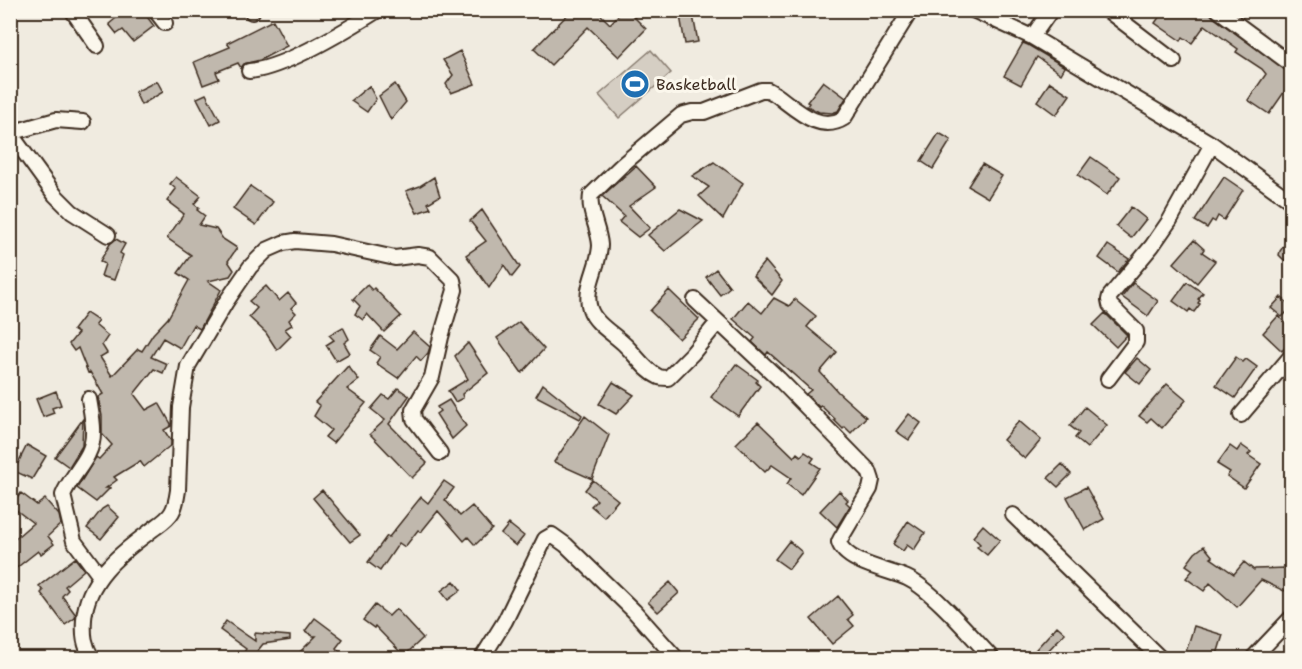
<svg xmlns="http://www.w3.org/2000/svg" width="1302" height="669" viewBox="0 0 1302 669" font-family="'Shantell Sans',sans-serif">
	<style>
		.green { fill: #d5cec3; stroke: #887c70; stroke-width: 1.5 }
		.building { fill: #c0b8ad; stroke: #3b2a1e; stroke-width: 1.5 }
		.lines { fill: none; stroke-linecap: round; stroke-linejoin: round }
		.minor-casing { stroke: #3b2a1e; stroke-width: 18 }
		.minor { stroke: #fbf7ec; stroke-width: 14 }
		.labels { text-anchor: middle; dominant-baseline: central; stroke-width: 6; stroke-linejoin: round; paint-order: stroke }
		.poi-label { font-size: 16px; fill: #3b2a1e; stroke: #fbf7ec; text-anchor: start }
	</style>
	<rect width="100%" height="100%" fill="#f0ebe0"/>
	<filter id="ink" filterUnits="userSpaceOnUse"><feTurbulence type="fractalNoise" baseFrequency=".0167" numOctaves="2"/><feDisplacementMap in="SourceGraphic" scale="12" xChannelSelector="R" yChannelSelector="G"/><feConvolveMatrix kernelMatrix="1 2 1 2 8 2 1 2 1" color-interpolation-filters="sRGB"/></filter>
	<g filter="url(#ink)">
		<path class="green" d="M651 50 671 73 619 118 599 95Z"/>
		<path class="building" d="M126 10H142L154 26 133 42 123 30 117 34 109 24Z
			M572 10H596L610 24 623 10H627L646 29 619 57 588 27 551 65 534 49Z
			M679 10H692L698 42 685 44Z
			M1164 10H1209L1213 17 1292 74V91L1287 88 1269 114 1248 100 1266 74 1262 69 1236 52 1238 49 1205 25 1192 43 1183 37 1181 41 1155 23Z
			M273 20 287 46 260 60 244 64 241 68 238 63 216 72 219 79 203 85 194 62 230 47 227 43Z
			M1023 43 1028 45 1065 67 1061 74 1037 57 1021 85 1004 76Z
			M460 51 475 84 451 93 446 84 453 75 443 60Z
			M157 81 163 92 141 105 135 92Z
			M823 81 846 98 838 111 832 113 819 112 807 106 809 103 807 102Z
			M1050 82 1070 95 1056 115 1037 101Z
			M395 84 406 102 391 120 379 96Z
			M369 86 376 99 367 112 351 101Z
			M206 94 220 120 211 125 197 98Z
			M939 133 951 140 933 169 921 161Z
			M1091 157 1120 177 1107 195 1078 175Z
			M714 162 743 183 723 219 699 196 709 187 692 176Z
			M982 164 1002 176 988 198 968 186Z
			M636 166 656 187 629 206 650 228 638 237 619 222 624 216 602 196Z
			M176 177 201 196 194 204 199 208 197 210 205 216 199 225 216 229 223 239 237 248 228 261 234 270 230 276 208 281 221 290 200 329 193 325 180 348 163 338 151 357 167 364 163 373 154 369 134 394 146 410 159 403 171 424V426L164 430 171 441V445L144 467 140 461 114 477 117 480 106 488H110L96 502 77 488 96 457 99 459 112 445 102 434V416L98 397 103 394 90 372 88 373 78 348 74 351 69 344 78 333 73 330 86 313 98 321 95 325 108 336 102 345 107 353 100 357 112 376 138 349 142 351 153 334 168 318 189 280 178 273 191 255 167 238 184 214 167 201 176 189 170 184Z
			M434 177 440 196 428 203 431 208 417 213 406 191 420 186Z
			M1224 177 1243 190 1224 220 1218 216 1215 222 1212 220 1207 228 1195 221Z
			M250 186 273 202 256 225 233 209Z
			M1131 207 1146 219 1131 238 1116 226Z
			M680 209 703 221 665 251 648 235Z
			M482 210 520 267 512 277 504 265 489 288 466 255 486 241 470 221Z
			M1292 235V261L1284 260 1279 255 1280 251Z
			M116 239 125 244 120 253 123 255 114 280 101 276 105 264 100 261 110 244Z
			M1194 240 1204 249 1202 252 1215 261 1197 283 1174 263Z
			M1108 245 1129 259 1118 272 1099 258Z
			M765 261 782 281 772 295 753 276Z
			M716 269 730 287 720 295 706 277Z
			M1187 282 1203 293 1198 299 1200 300 1198 303 1200 304 1194 312 1190 309 1188 312 1173 301Z
			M1133 283 1158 301 1148 316 1122 297Z
			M367 285 372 290 374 288 401 316 384 332 367 314 363 320 355 314 360 306 353 299Z
			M266 286 279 301 288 293 296 303 291 308 296 313 289 320 292 325 285 329 291 336 277 350 266 333 249 317 257 308 249 301Z
			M669 290 699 319 679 339 650 311Z
			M1281 297 1292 307 1282 317 1271 308Z
			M774 298 789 306 795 299 816 316 807 327 837 352 820 372 838 392 866 417 851 433 845 427 843 429 834 420 835 419 821 406 819 407 806 394 811 390 768 352 766 355 752 342 755 338 733 319 748 301 762 313Z
			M1105 313 1127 335 1116 347 1093 325Z
			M1278 316 1292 329V340L1282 351 1263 333Z
			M519 322 544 349 522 373 497 338Z
			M343 327 349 339 344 343 350 353 336 361 326 345 334 340 329 335Z
			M413 332 430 347 428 353 421 361 416 356 398 378 376 363 380 357 370 350 380 336 397 349Z
			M468 343 488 373 462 394 463 398 455 402 448 391 468 379 455 356Z
			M1236 357 1243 362 1246 359 1257 367 1235 398 1216 385Z
			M1137 358 1151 370 1140 384 1125 372Z
			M736 364 758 380 756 382 760 386 738 416 711 397Z
			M348 366 359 380 347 389 366 403 333 443 325 437 331 430 314 416 320 406 315 402Z
			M613 382 634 395 616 414 599 404Z
			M543 384 582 415 580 419 536 396Z
			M1167 384 1186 400 1162 428 1151 418 1147 422 1139 416Z
			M398 388 409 396 389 424 427 463 412 478 370 434 385 420 371 409 383 395 389 399Z
			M56 391 61 405 52 408 54 413 43 417 36 399Z
			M449 400 466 426 452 439 436 414 440 411 437 407Z
			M1085 407 1107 425 1087 448 1075 438 1079 433 1070 426Z
			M909 414 921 423 909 440 896 431Z
			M585 416 609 435 592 479 554 462Z
			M83 419 82 446 69 467 55 457Z
			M1019 421 1041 440 1025 459 1003 440Z
			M758 422 794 457 797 453 801 456 805 452 814 458 811 462 820 468 801 495 787 484 791 478 772 465 765 472 736 444Z
			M27 445 46 456 32 479 14 471Z
			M1241 445 1251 452 1248 455 1261 464 1244 488 1227 476 1230 472 1217 464 1230 446 1237 451Z
			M1062 464 1071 474 1058 487 1048 478Z
			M593 480 618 500 604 517 591 506 597 500 585 490Z
			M444 481 454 488 445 500 460 516 472 506 492 529 475 545 468 537 464 541 438 511 421 532 418 530 405 547 399 543 380 571 368 562 387 536 389 537 421 497 428 503Z
			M1086 487 1104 519 1085 530 1067 497Z
			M322 490 360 535 350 542 313 498Z
			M839 491 848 500 846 502 850 506 837 527 820 511Z
			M21 493 37 505 45 499 59 515 61 524 48 536 54 544 41 554 38 551 10 573V543L33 523 11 506Z
			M107 506 119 517 101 539 87 528 102 509Z
			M908 521 925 533 914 550 907 545 903 551 893 544Z
			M509 524 524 536 516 546 501 534Z
			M983 525 1000 540 987 555 977 547 980 544 973 537Z
			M789 541 802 552 789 569 775 559Z
			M1204 546 1213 557 1211 558 1234 574 1244 562 1254 570 1255 569 1286 568 1291 576 1289 579 1292 585 1284 591 1261 580 1237 607 1210 583 1204 591 1186 578 1193 570 1186 565 1195 553Z
			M75 558 84 570 65 586 68 590 62 596 76 615 75 618 65 625 41 593 43 591 39 586Z
			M454 581 461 590 448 600 441 591Z
			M670 582 679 593 658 612 648 602Z
			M838 596 853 615 848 619 854 626 832 644 811 619Z
			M375 605 389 616 396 609 423 638 404 656 375 626 374 628 363 620Z
			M315 618 343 639 336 648 344 658H305L299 653 316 636H313L305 631Z
			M226 621 255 641V633L290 636V640L263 644 252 658H249L243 654 246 649 220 630Z
			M1057 626 1065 633 1041 658H1028Z
			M1194 626 1223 635 1216 658H1184Z"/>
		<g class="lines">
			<g class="minor-casing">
				<path id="minor" d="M72 10 97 46
					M155 10 165 23
					M251 10 252 12
					M973 10 1032 37 1212 144 1292 202
					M1107 10 1174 61
					M1218 10 1292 65
					M1032 37 1051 10
					M249 71C283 69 348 29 378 10
					M10 133 55 195 72 212 108 235
					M10 133 56 120 83 122
					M695 300 779 379 869 471 872 480 870 489 841 538 839 542C845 563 889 570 907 578 933 590 972 637 992 658
					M718 322 692 354 668 378C664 378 662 378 659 377 645 371 636 355 625 345 614 334 595 324 590 309 583 288 600 265 600 245 599 228 588 212 591 195L622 165 681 115 692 112H704L761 90H768L775 94C795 108 819 134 844 118L911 10
					M1108 379 1136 342V331L1110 305 1109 300 1110 296 1152 246 1170 220 1212 144
					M89 399C92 417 97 437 88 454 81 468 69 480 63 495L74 541 100 576
					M1241 415 1292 355
					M1013 515 1160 658
					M92 658C84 645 83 635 84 619 87 580 118 555 148 533 156 526 167 521 172 512 176 505 177 497 178 490L181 407 188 366 226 302 250 267 267 250 283 243 295 241 331 244 395 258 418 255 430 257 453 280 455 290 441 337 432 377 413 410 414 419 440 453
					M482 658 505 621 545 539 552 535 566 545 634 611 676 658
					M1253 658 1292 617"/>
			</g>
			<use href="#minor" class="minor"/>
		</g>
	</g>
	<defs>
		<g id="stadium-disc" transform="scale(1.5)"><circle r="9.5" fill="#1f6fb2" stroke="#fbf7ec"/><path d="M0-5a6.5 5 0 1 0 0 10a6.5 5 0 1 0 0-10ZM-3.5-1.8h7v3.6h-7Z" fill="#fff"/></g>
	</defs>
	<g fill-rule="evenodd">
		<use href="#stadium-disc" x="635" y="84"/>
	</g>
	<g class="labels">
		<g class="poi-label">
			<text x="656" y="84">Basketball</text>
		</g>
	</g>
	<rect width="1302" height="669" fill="none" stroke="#fbf7ec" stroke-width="36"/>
	<rect x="18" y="18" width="1266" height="633" fill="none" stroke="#3b2a1e" stroke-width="2" filter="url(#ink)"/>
</svg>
